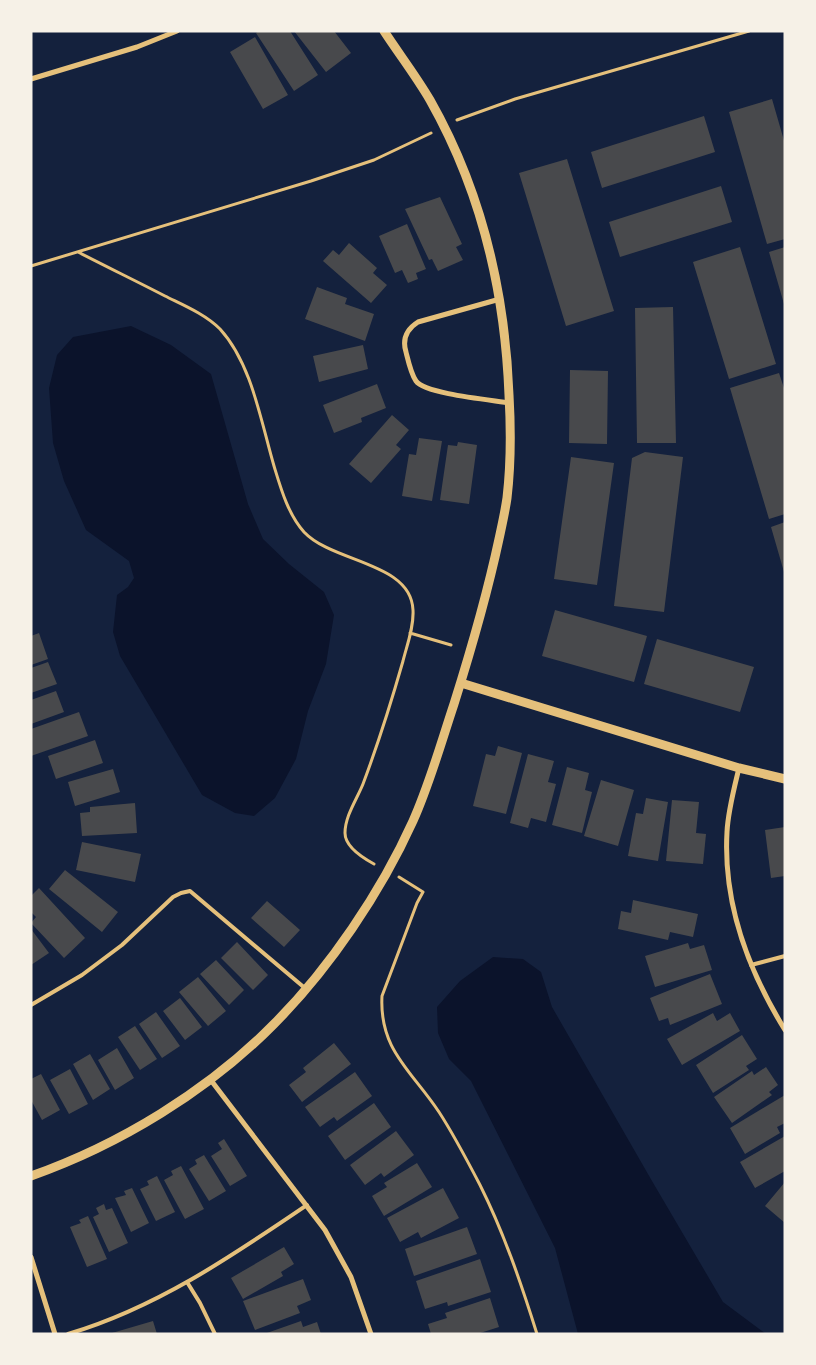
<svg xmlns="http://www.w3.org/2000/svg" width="816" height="1365" viewBox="0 0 816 1365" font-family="Figtree,sans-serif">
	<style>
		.water { fill: #0b132b }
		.building { fill: #48494c }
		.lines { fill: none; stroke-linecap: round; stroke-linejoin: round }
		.path { stroke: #e5c07b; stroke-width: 3 }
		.service { stroke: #e5c07b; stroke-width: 4 }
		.minor { stroke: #e5c07b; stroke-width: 5 }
		.tertiary { stroke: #e5c07b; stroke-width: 9 }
	</style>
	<rect width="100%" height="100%" fill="#14213d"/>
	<path class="water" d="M131 326 171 345 211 374 248 504 263 539 289 564 324 592 334 615 326 664 308 711 296 759 275 798 254 816 235 813 202 795 120 656 113 632 117 595 128 587 134 578 129 561 86 530 64 481 53 443 49 388 57 355 73 337Z
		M493 957 523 959 541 972 552 1007 652 1181 723 1302 766 1334H578L555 1248 471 1081 449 1059 438 1033 437 1007 460 981Z"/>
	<path class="building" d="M259 31H290L318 75 294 91 256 33Z
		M294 31H334L351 53 326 72Z
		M255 37 288 95 263 109 230 52Z
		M772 99 785 144V239L767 244 729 112Z
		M704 116 715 152 602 188 591 152Z
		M567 159 614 311 566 326 519 173Z
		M721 186 732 222 620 257 609 222Z
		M440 197 462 244 456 247 463 260 438 271 432 259 429 260 405 209Z
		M407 224 426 269 416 273 418 279 408 283 402 270 395 273 379 236Z
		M349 243 377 268 373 273 387 285 371 303 323 261 333 250 339 255Z
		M740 247 776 364 729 379 693 262Z
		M785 247V304H784L769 252Z
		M317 287 347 298 345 304 374 314 365 341 305 319Z
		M673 307 676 443H637L635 308Z
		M363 345 368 369 319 382 313 356Z
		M570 370 608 371 607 444 569 443Z
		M779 373 785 391V514L769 519 730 388Z
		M377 384 386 408 361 418 362 422 334 433 323 405Z
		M392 415 409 430 396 445 401 449 371 483 349 464Z
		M419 438 442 441 432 501 402 496 409 454 416 455Z
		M458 442 477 445 469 504 440 500 448 445 457 446Z
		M645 452 683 457 664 612 614 606 632 458Z
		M571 457 614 463 597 585 554 579Z
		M785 522V572H784L771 527Z
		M555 610 647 636 634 682 542 656Z
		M39 633 48 659 31 665V636Z
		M657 639 754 667 740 712 644 684Z
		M48 662 57 684 31 693V668Z
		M56 691 64 712 31 724V700Z
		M79 712 88 736 31 756V729Z
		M95 740 103 763 56 779 48 756Z
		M498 746 522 753 506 814 473 806 486 754 495 756Z
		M528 754 554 761 548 782 556 784 546 822 531 818 528 828 510 823Z
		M567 767 589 773 585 790 592 792 582 833 552 825Z
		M113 769 120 792 75 806 68 782Z
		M601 780 634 790 618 846 584 836Z
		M646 798 668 802 658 861 628 856 636 813 643 814Z
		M672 800 699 802 696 833 706 834 703 864 666 861Z
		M135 803 137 833 82 836 80 813 90 812V807Z
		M785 827V876L771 878 765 830Z
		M82 842 141 854 135 882 76 870Z
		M65 870 118 912 102 932 49 889Z
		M39 888 85 938 64 958 31 923 36 917 31 912V896Z
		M633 900 698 914 693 937 670 932 668 940 618 929 621 911 631 913Z
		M267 901 300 930 284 947 251 918Z
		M31 929 49 953 31 965Z
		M237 942 268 975 253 990 221 958Z
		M688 943 690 949 704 945 712 970 655 987 645 956Z
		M216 960 244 990 229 1005 200 974Z
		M710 974 722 1004 670 1025 668 1018 659 1021 650 998Z
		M198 977 226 1011 208 1026 179 992Z
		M180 998 202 1027 185 1040 163 1011Z
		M156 1012 180 1046 162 1058 139 1024Z
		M713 1013 717 1021 730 1013 740 1031 682 1065 667 1039Z
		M135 1026 157 1059 140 1070 118 1037Z
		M742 1035 757 1059 746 1066 749 1070 713 1093 696 1065Z
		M334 1043 351 1064 302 1102 289 1085 306 1072 303 1068Z
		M117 1048 134 1078 115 1090 98 1060Z
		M90 1054 110 1089 93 1100 73 1064Z
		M766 1067 778 1085 769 1092 772 1095 732 1123 714 1097 752 1071 754 1075Z
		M70 1069 88 1104 69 1114 50 1080Z
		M355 1072 372 1096 337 1121 334 1117 320 1127 305 1107Z
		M41 1074 60 1110 42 1120 31 1100V1079Z
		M785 1095V1123L777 1127 780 1133 745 1154 730 1128Z
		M374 1103 391 1127 345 1160 328 1136Z
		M396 1131 414 1155 384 1177 381 1173 365 1185 350 1165Z
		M785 1136V1171L755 1188 740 1162Z
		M224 1139 247 1176 230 1186 211 1156 222 1149 218 1143Z
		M204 1155 226 1191 209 1201 189 1169 197 1164 195 1160Z
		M417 1163 432 1187 384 1216 372 1196 387 1187 384 1183Z
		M181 1166 204 1209 185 1219 164 1180 173 1175 171 1171Z
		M157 1176 175 1212 156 1221 140 1189 149 1185 147 1181Z
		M785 1182V1223L765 1206Z
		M132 1188 149 1223 131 1232 115 1198 126 1195 124 1191Z
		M443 1188 459 1218 421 1238 418 1232 400 1242 387 1218Z
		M104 1204 106 1210 112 1208 128 1243 109 1252 93 1217 99 1214 96 1208Z
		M88 1216 107 1259 87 1267 70 1227 81 1223 79 1220Z
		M467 1227 477 1254 414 1276 405 1249Z
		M284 1247 294 1264 281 1272 283 1276 243 1299 231 1278Z
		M480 1259 491 1292 448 1306 447 1302 425 1309 416 1281Z
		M303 1279 311 1300 297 1306 300 1313 255 1330 243 1301Z
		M490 1298 499 1327 477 1334H431L428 1324 447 1318 445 1313Z
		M153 1321 157 1334H112V1333Z
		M301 1321 303 1327 317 1322 321 1334H264Z"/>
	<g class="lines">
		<path class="path" d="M457 120 515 99 749 31
			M78 252C107 267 136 281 165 296 183 305 205 314 220 329 252 364 261 422 274 466 281 489 288 514 304 532 333 563 411 562 413 610 414 627 407 645 403 661 391 703 378 744 363 784 357 799 345 816 345 833 345 847 363 858 374 864
			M31 266 311 181 374 160 431 133
			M410 633 451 645
			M399 877 423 892 417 903 382 996C379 1050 412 1071 439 1112 454 1135 467 1160 480 1185 504 1233 521 1283 537 1334"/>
		<path class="service" d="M751 965 785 956
			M31 1005 82 975 122 945 173 897 181 893 190 891 306 989
			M187 1282 200 1303 215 1334
			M68 1334C156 1308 232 1256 307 1205"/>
		<path class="minor" d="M31 79 137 47 177 31
			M500 299 418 322C407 329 402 339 406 352 408 360 411 374 416 381 425 394 492 400 510 403
			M739 768C734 789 728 811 727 832 723 903 748 970 785 1030
			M210 1079 325 1230 351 1277 371 1334
			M31 1257 55 1334"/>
		<path class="tertiary" d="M461 683 739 768 785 779
			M31 1176C119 1145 208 1091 274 1024 329 969 381 892 413 821 430 783 441 743 454 704 471 650 487 595 499 539 502 525 505 512 507 498 511 464 511 430 509 395 505 292 481 190 430 100 416 76 399 54 384 31"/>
	</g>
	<rect width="816" height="1365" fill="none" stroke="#f6f1e7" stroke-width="65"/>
</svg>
